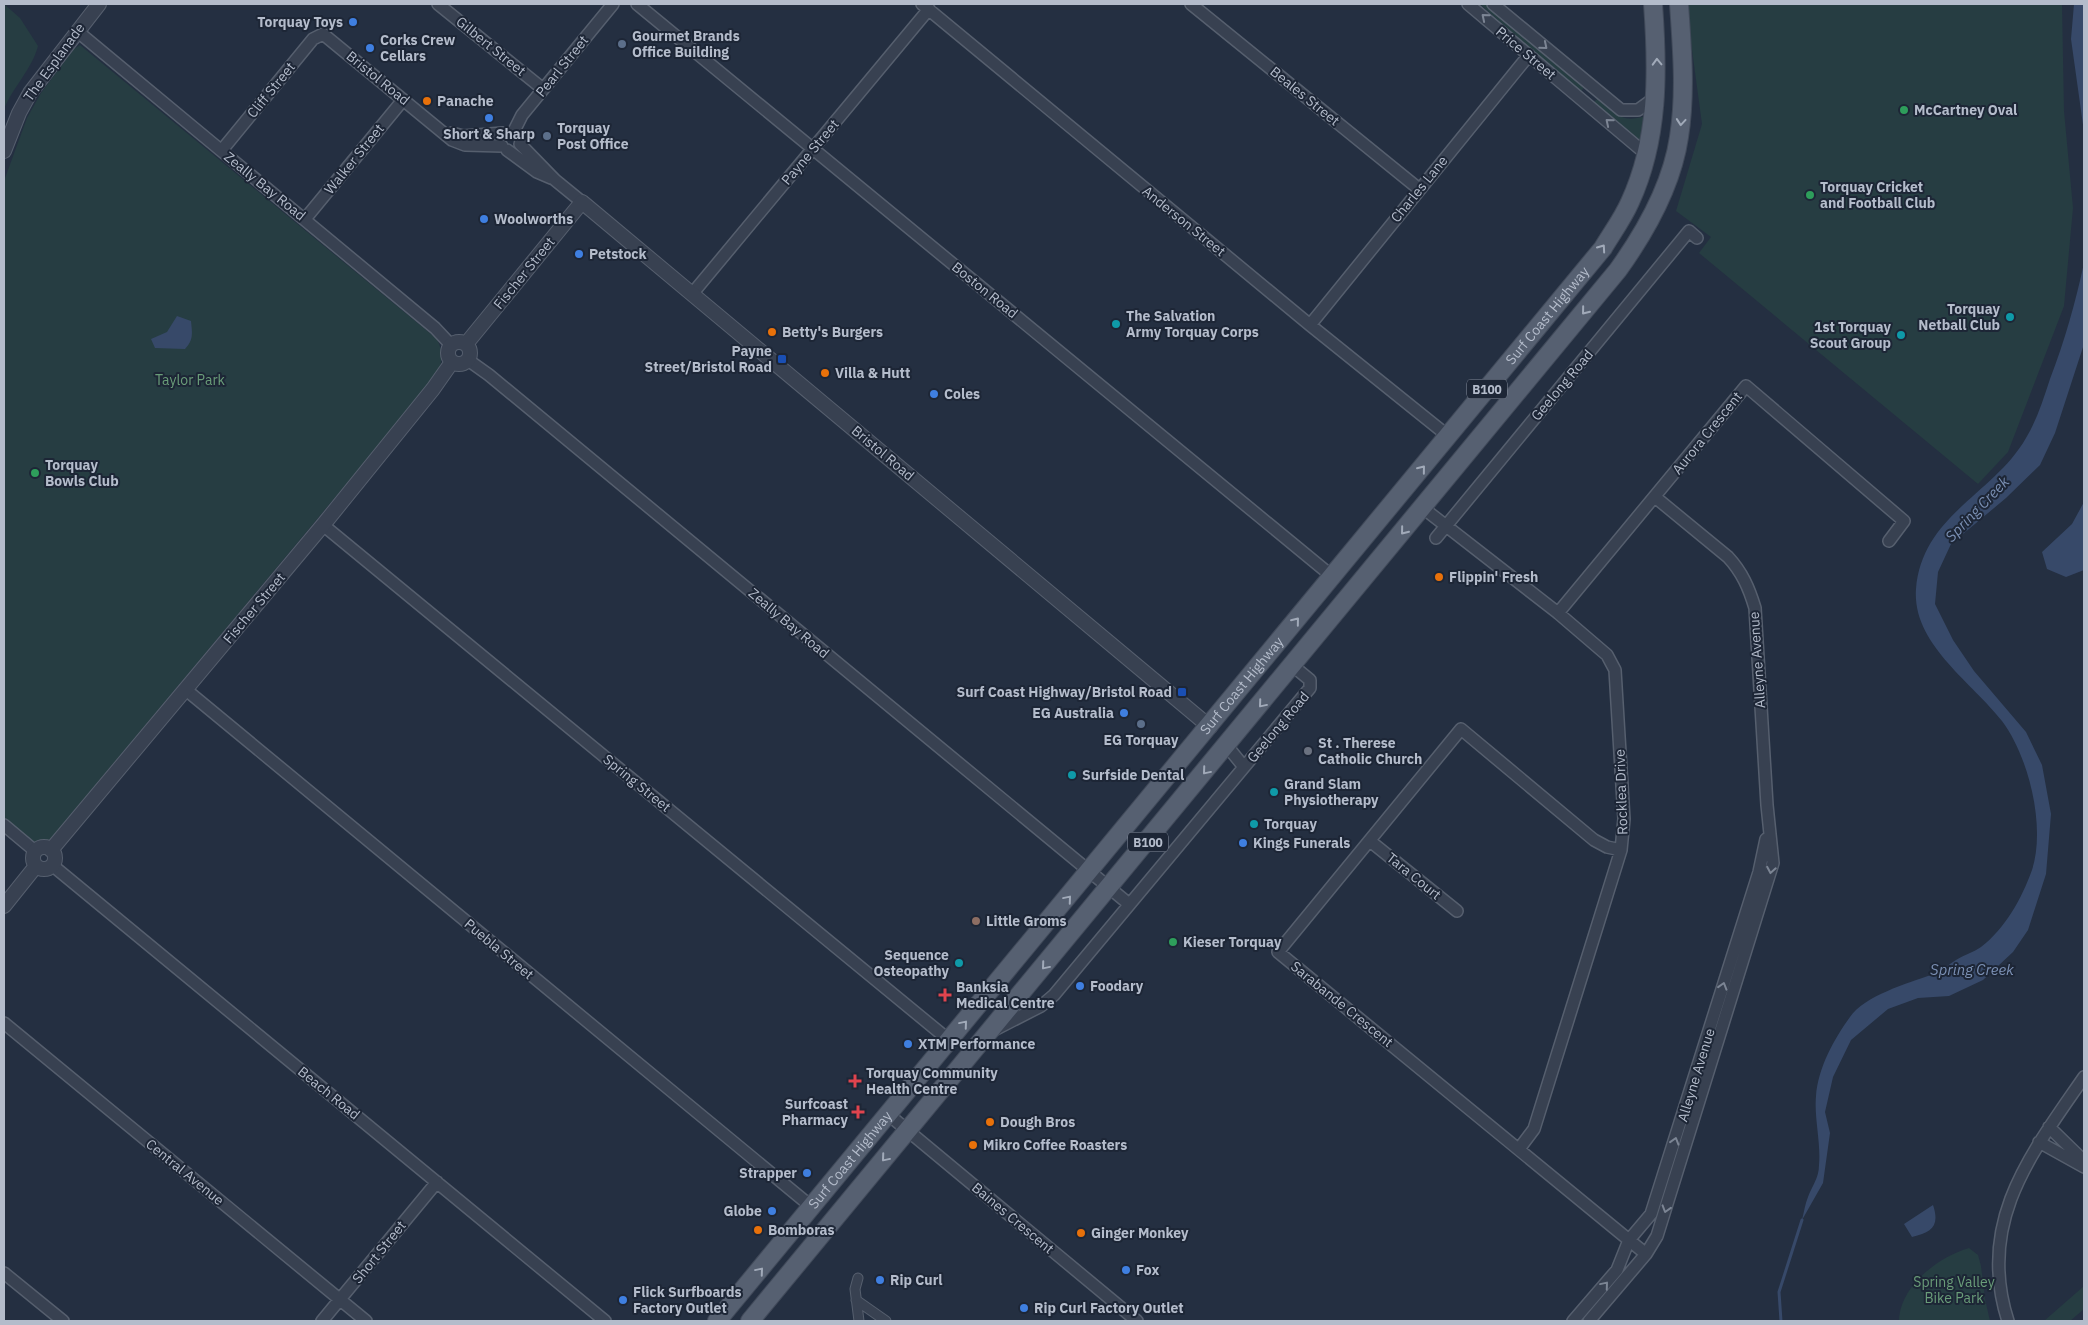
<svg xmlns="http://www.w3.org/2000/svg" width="2088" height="1325" viewBox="0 0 2088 1325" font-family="'IBM Plex Sans',sans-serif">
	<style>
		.green { fill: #263d42 }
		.water { fill: #374969 }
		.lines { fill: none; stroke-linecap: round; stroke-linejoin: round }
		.stream { stroke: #374969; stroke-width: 3 }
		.pedestrian-casing { stroke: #565f6e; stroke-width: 11 }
		.minor-casing { stroke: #565f6e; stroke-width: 14 }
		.tertiary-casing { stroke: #565f6e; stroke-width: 16 }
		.primary-casing { stroke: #414a5a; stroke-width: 20 }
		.pedestrian { stroke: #384151; stroke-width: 9 }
		.minor { stroke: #384151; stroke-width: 11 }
		.tertiary { stroke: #384151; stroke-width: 14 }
		.primary { stroke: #566071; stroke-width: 18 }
		.oneway { stroke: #7c8594 }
		.oneway2 { stroke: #a1aab9 }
		.shop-dot { fill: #3f7fe0; stroke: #1d2636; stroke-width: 2 }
		.service-dot { fill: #5c6f8a; stroke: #1d2636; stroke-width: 2 }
		.food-dot { fill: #e8710a; stroke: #1d2636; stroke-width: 2 }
		.leisure-dot { fill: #2e9e5b; stroke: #1d2636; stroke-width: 2 }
		.culture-dot { fill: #0f9aa8; stroke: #1d2636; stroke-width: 2 }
		.transit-dot { fill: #1a4fb4; stroke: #1d2636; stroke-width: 2 }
		.worship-dot { fill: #6b7280; stroke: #1d2636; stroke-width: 2 }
		.education-dot { fill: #8d6e63; stroke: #1d2636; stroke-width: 2 }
		.health-dot { fill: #e0444e; stroke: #1d2636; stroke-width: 2 }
		.labels { text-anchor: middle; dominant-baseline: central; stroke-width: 4; stroke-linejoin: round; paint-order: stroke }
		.shield { fill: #1d2636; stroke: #878f9e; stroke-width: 1 }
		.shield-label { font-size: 12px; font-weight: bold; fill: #b4bccb }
		.poi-label { font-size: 14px; font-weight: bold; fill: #b4bccb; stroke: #1d2636; text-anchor: start }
		.street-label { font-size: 14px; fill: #b4bccb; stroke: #1d2636 }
		.park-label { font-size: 14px; fill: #6a9d79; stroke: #1d2636 }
		.water-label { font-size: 15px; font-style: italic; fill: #7b90b4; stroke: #1d2636 }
	</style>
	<rect width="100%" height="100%" fill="#242f41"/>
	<path class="green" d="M4 4 20 18 38 46C32 69 13 87 4 109Z
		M1480 4H1488L1585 86 1580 93Z
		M1688 4H2062L2064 111 2073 208 2064 306 2008 452 1978 484 1699 253 1711 237 1676 211 1702 124 1690 35Z
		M80 45 437 339C445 356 442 365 433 380L47 843H33L4 819V181L27 118 41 93 74 49Z
		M1598 98C1617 113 1620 124 1645 116L1640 140 1593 103Z
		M1969 1248 1978 1255 1981 1266 1985 1299 1990 1321H1899C1900 1286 1938 1257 1969 1248Z
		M2084 1286V1309L2070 1321H2044Z"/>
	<path class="water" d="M2074 4H2084V132L2071 39Z
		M2084 263V344L2055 433 2040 465 2006 498 1951 544 1938 572 1935 604 1953 640 1974 671 2026 732 2042 765 2051 814 2046 874 2028 930 2013 952 1983 980 1949 996 1918 998 1888 1009 1851 1040 1833 1077 1825 1112 1830 1133 1823 1183 1802 1220C1804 1212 1805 1204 1808 1197 1812 1186 1819 1178 1819 1165 1821 1142 1814 1118 1816 1096 1818 1068 1834 1039 1850 1017 1864 996 1908 983 1931 975 1940 972 1948 965 1956 960 1964 955 1974 952 1981 947 2005 929 2022 898 2032 870 2046 827 2029 757 2002 721 1972 682 1912 644 1916 589 1922 515 1994 494 2026 438 2037 420 2043 400 2050 379 2065 340 2075 304 2084 263Z
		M177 316 191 321C192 332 194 340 185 349L155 348 151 339 167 332Z
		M2084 502V570L2066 577 2047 569 2042 552 2072 524Z
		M1933 1205C1940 1226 1932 1232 1912 1237L1904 1224Z"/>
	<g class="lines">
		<path class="stream" d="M1781 1321 1779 1292 1802 1220"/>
		<g class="pedestrian-casing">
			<path id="pedestrian" d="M858 1278 855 1289 859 1321
				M856 1300 886 1321"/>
		</g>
		<g class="minor-casing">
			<path id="minor" d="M438 4 543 89
				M637 4 1333 577
				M922 4 1310 325 1448 436
				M1191 4 1419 189
				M1468 4 1646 154
				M1493 4 1621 110H1638L1656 97
				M77 31 435 328 451 345
				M514 131 522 115 613 4
				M452 133 463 136 503 133
				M520 144 555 180 582 202
				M222 150 313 39 323 34 452 140 465 145 502 146
				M507 150 537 172 551 178
				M305 219 403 100
				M692 294 929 9
				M1310 325 1529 55
				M468 360 489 375 1129 904
				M1423 508 1558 613 1607 655 1615 670 1624 819 1621 850 1534 1129 1519 1149
				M323 525 950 1041
				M1436 538 1689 231 1697 238
				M1558 613 1746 386 1904 521 1889 541
				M185 689 813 1208
				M1227 746 1244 767
				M4 825 35 851
				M1370 841 1457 911
				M1621 850 1607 847 1594 840 1461 729 1278 952 1646 1254
				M52 865 605 1321
				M4 1023 366 1321
				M996 1029 1041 1006 1054 995 1310 688V680L1293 666
				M889 1115 1137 1321
				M2049 1127 2084 1161
				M2039 1142 2084 1167
				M4 1273 63 1321
				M322 1321 437 1182
				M1573 1321 1617 1270 1629 1240 1651 1214 1759 872 1766 839
				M1589 1321 1646 1254 1657 1236 1773 863 1767 805 1755 608C1749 588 1742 572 1728 557L1655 497
				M2008 1321C1976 1222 2031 1154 2084 1077"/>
		</g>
		<g class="tertiary-casing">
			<path id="tertiary" d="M4 151 19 113 30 93 99 4
				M448 353a11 11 0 1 1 22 0a11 11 0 1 1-22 0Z
				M466 344 582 202 1210 727
				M33 858a11 11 0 1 1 22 0a11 11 0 1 1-22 0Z
				M51 850 323 525 433 389 452 362
				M4 906 36 866"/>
		</g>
		<g class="primary-casing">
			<g id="primary">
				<path id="s1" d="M717 1321 1603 248C1612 233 1623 218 1630 202 1659 139 1658 71 1653 4"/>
				<path d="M750 1321 1618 270C1646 231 1672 185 1679 137 1686 93 1682 48 1679 4"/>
			</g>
		</g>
		<use href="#pedestrian" class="pedestrian"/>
		<use href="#minor" class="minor"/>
		<use href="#tertiary" class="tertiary"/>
		<use href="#primary" class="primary"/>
	</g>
	<defs><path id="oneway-chevron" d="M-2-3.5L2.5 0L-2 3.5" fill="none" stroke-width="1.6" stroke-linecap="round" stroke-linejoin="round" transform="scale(1.25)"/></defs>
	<g class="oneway">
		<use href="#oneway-chevron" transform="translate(1485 17) rotate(-140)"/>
		<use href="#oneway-chevron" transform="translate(1544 46) rotate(40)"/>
		<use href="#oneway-chevron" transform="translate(1609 122) rotate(-140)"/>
		<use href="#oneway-chevron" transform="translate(1771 870) rotate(100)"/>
		<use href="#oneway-chevron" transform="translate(1723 986) rotate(-73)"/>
		<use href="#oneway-chevron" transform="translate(1675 1141) rotate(-73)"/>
		<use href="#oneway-chevron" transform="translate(1666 1209) rotate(107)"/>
		<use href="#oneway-chevron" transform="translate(1605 1285) rotate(-50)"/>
	</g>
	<g class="oneway2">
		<use href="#oneway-chevron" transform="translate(1657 62) rotate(-92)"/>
		<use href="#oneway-chevron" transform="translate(1681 122) rotate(95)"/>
		<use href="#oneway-chevron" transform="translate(1602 248) rotate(-55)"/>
		<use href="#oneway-chevron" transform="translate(1585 311) rotate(129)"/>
		<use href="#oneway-chevron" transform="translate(1422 469) rotate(-51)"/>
		<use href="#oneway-chevron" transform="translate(1404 531) rotate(129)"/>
		<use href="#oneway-chevron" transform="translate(1296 621) rotate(-51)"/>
		<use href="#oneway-chevron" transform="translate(1262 704) rotate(130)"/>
		<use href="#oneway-chevron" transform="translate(1206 771) rotate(130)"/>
		<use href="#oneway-chevron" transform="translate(1068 899) rotate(-50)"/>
		<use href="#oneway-chevron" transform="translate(1045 966) rotate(130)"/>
		<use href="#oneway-chevron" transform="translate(964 1024) rotate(-50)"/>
		<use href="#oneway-chevron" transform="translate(885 1158) rotate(130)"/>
		<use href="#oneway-chevron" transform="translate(760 1271) rotate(-50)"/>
	</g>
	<g class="shop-dot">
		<circle cx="353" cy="22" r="5"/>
		<circle cx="370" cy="48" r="5"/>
		<circle cx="489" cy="118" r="5"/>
		<circle cx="484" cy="219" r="5"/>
		<circle cx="579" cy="254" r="5"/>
		<circle cx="934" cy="394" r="5"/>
		<circle cx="1124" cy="713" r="5"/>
		<circle cx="1243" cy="843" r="5"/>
		<circle cx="1080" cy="986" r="5"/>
		<circle cx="908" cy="1044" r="5"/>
		<circle cx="807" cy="1173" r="5"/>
		<circle cx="772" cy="1211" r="5"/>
		<circle cx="1126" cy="1270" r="5"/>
		<circle cx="880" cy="1280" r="5"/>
		<circle cx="623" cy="1300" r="5"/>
		<circle cx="1024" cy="1308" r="5"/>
	</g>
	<g class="service-dot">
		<circle cx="622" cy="44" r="5"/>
		<circle cx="547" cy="136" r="5"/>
		<circle cx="1141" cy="724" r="5"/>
	</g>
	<g class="food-dot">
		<circle cx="427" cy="101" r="5"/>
		<circle cx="772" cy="332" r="5"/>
		<circle cx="825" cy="373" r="5"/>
		<circle cx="1439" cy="577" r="5"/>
		<circle cx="990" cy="1122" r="5"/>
		<circle cx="973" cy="1145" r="5"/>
		<circle cx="758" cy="1230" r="5"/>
		<circle cx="1081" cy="1233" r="5"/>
	</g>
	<g class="leisure-dot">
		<circle cx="1904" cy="110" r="5"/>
		<circle cx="1810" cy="195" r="5"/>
		<circle cx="35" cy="473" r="5"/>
		<circle cx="1173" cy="942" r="5"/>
	</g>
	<g class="culture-dot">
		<circle cx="2010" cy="317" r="5"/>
		<circle cx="1116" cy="324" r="5"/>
		<circle cx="1901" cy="335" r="5"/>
		<circle cx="1072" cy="775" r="5"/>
		<circle cx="1274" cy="792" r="5"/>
		<circle cx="1254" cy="824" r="5"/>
		<circle cx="959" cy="963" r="5"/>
	</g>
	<g class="transit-dot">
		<rect x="777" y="354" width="10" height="10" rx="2.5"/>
		<rect x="1177" y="687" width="10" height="10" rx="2.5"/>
	</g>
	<circle class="worship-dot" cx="1308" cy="751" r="5"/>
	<circle class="education-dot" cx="976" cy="921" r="5"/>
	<g class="health-dot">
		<path d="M942.5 987.5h5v5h5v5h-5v5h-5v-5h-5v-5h5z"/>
		<path d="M852.5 1073.5h5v5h5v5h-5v5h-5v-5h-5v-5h5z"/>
		<path d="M855.5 1104.5h5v5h5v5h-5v5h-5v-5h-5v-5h5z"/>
	</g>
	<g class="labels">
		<g class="shield">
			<rect x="1467" y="379.5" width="40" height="19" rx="4"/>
			<rect x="1128" y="832.5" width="40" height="19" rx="4"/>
		</g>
		<g class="shield-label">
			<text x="1487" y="389">B100</text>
			<text x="1148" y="842">B100</text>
		</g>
		<g class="poi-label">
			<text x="343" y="22" text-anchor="end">Torquay Toys</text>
			<text x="632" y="36">Gourmet Brands<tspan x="632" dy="16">Office Building</tspan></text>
			<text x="380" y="40">Corks Crew<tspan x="380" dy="16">Cellars</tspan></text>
			<text x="437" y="101">Panache</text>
			<text x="1914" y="110">McCartney Oval</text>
			<text x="557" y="128">Torquay<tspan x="557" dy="16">Post Office</tspan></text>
			<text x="489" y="134" text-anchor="middle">Short &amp; Sharp</text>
			<text x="1820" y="187">Torquay Cricket<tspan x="1820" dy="16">and Football Club</tspan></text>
			<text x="494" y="219">Woolworths</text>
			<text x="589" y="254">Petstock</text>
			<text x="2000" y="309" text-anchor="end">Torquay<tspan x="2000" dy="16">Netball Club</tspan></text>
			<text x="1126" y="316">The Salvation<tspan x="1126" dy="16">Army Torquay Corps</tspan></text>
			<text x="1891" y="327" text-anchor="end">1st Torquay<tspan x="1891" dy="16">Scout Group</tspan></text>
			<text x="782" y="332">Betty's Burgers</text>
			<text x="772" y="351" text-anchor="end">Payne<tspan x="772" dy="16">Street/Bristol Road</tspan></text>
			<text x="835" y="373">Villa &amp; Hutt</text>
			<text x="944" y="394">Coles</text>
			<text x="45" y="465">Torquay<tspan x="45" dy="16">Bowls Club</tspan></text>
			<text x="1449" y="577">Flippin' Fresh</text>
			<text x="1172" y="692" text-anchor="end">Surf Coast Highway/Bristol Road</text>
			<text x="1114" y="713" text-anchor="end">EG Australia</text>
			<text x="1141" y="740" text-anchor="middle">EG Torquay</text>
			<text x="1318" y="743">St . Therese<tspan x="1318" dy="16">Catholic Church</tspan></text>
			<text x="1082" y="775">Surfside Dental</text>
			<text x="1284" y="784">Grand Slam<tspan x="1284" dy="16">Physiotherapy</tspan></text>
			<text x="1264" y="824">Torquay</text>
			<text x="1253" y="843">Kings Funerals</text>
			<text x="986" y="921">Little Groms</text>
			<text x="1183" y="942">Kieser Torquay</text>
			<text x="949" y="955" text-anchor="end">Sequence<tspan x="949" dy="16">Osteopathy</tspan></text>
			<text x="1090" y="986">Foodary</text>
			<text x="956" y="987">Banksia<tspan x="956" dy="16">Medical Centre</tspan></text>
			<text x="918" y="1044">XTM Performance</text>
			<text x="866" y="1073">Torquay Community<tspan x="866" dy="16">Health Centre</tspan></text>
			<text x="848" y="1104" text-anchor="end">Surfcoast<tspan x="848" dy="16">Pharmacy</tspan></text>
			<text x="1000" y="1122">Dough Bros</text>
			<text x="983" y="1145">Mikro Coffee Roasters</text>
			<text x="797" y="1173" text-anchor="end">Strapper</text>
			<text x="762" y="1211" text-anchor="end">Globe</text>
			<text x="768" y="1230">Bomboras</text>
			<text x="1091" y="1233">Ginger Monkey</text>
			<text x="1136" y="1270">Fox</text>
			<text x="890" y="1280">Rip Curl</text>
			<text x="633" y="1292">Flick Surfboards<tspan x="633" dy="16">Factory Outlet</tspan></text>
			<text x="1034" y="1308">Rip Curl Factory Outlet</text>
		</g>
		<g class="street-label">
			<text transform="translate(491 46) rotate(39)">Gilbert Street</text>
			<text transform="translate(1526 53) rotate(40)">Price Street</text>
			<text transform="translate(54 62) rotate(-54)">The Esplanade</text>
			<text transform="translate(562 66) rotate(-51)">Pearl Street</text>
			<text transform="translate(378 78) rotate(39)">Bristol Road</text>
			<text transform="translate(271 90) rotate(-51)">Cliff Street</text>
			<text transform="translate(1305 96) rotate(39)">Beales Street</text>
			<text transform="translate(810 152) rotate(-50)">Payne Street</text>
			<text transform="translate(354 159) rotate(-51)">Walker Street</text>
			<text transform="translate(265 186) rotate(39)">Zeally Bay Road</text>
			<text transform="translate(1419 189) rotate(-51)">Charles Lane</text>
			<text transform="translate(1184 221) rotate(39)">Anderson Street</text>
			<text transform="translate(524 273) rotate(-51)">Fischer Street</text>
			<text transform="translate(985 290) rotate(39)">Boston Road</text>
			<text stroke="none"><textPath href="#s1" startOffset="1304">Surf Coast Highway</textPath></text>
			<text transform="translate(1562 385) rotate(-50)">Geelong Road</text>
			<text transform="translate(1707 433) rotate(-51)">Aurora Crescent</text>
			<text transform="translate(883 453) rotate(40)">Bristol Road</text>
			<text transform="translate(254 608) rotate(-50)">Fischer Street</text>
			<text transform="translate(789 623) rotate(40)">Zeally Bay Road</text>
			<text transform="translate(1757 660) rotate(-94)">Alleyne Avenue</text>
			<text stroke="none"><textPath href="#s1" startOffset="824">Surf Coast Highway</textPath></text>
			<text transform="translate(1278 727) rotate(-50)">Geelong Road</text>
			<text transform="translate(637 783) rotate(39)">Spring Street</text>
			<text transform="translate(1621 792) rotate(-92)">Rocklea Drive</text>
			<text transform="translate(1414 876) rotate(39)">Tara Court</text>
			<text transform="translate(499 949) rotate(40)">Puebla Street</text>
			<text transform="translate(1342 1004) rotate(39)">Sarabande Crescent</text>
			<text transform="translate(1696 1075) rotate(-73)">Alleyne Avenue</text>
			<text transform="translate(329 1093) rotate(39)">Beach Road</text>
			<text stroke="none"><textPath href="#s1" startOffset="209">Surf Coast Highway</textPath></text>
			<text transform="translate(185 1172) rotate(39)">Central Avenue</text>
			<text transform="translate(1013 1218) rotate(40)">Baines Crescent</text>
			<text transform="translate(379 1252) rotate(-51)">Short Street</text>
		</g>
		<g class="park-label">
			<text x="190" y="380">Taylor Park</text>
			<text x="1954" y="1282">Spring Valley<tspan x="1954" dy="16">Bike Park</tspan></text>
		</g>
		<g class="water-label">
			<text transform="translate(1977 509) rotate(-46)">Spring Creek</text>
			<text x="1972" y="969">Spring Creek</text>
		</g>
	</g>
	<rect width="2088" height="1325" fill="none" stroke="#b4bccb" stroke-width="10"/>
</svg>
